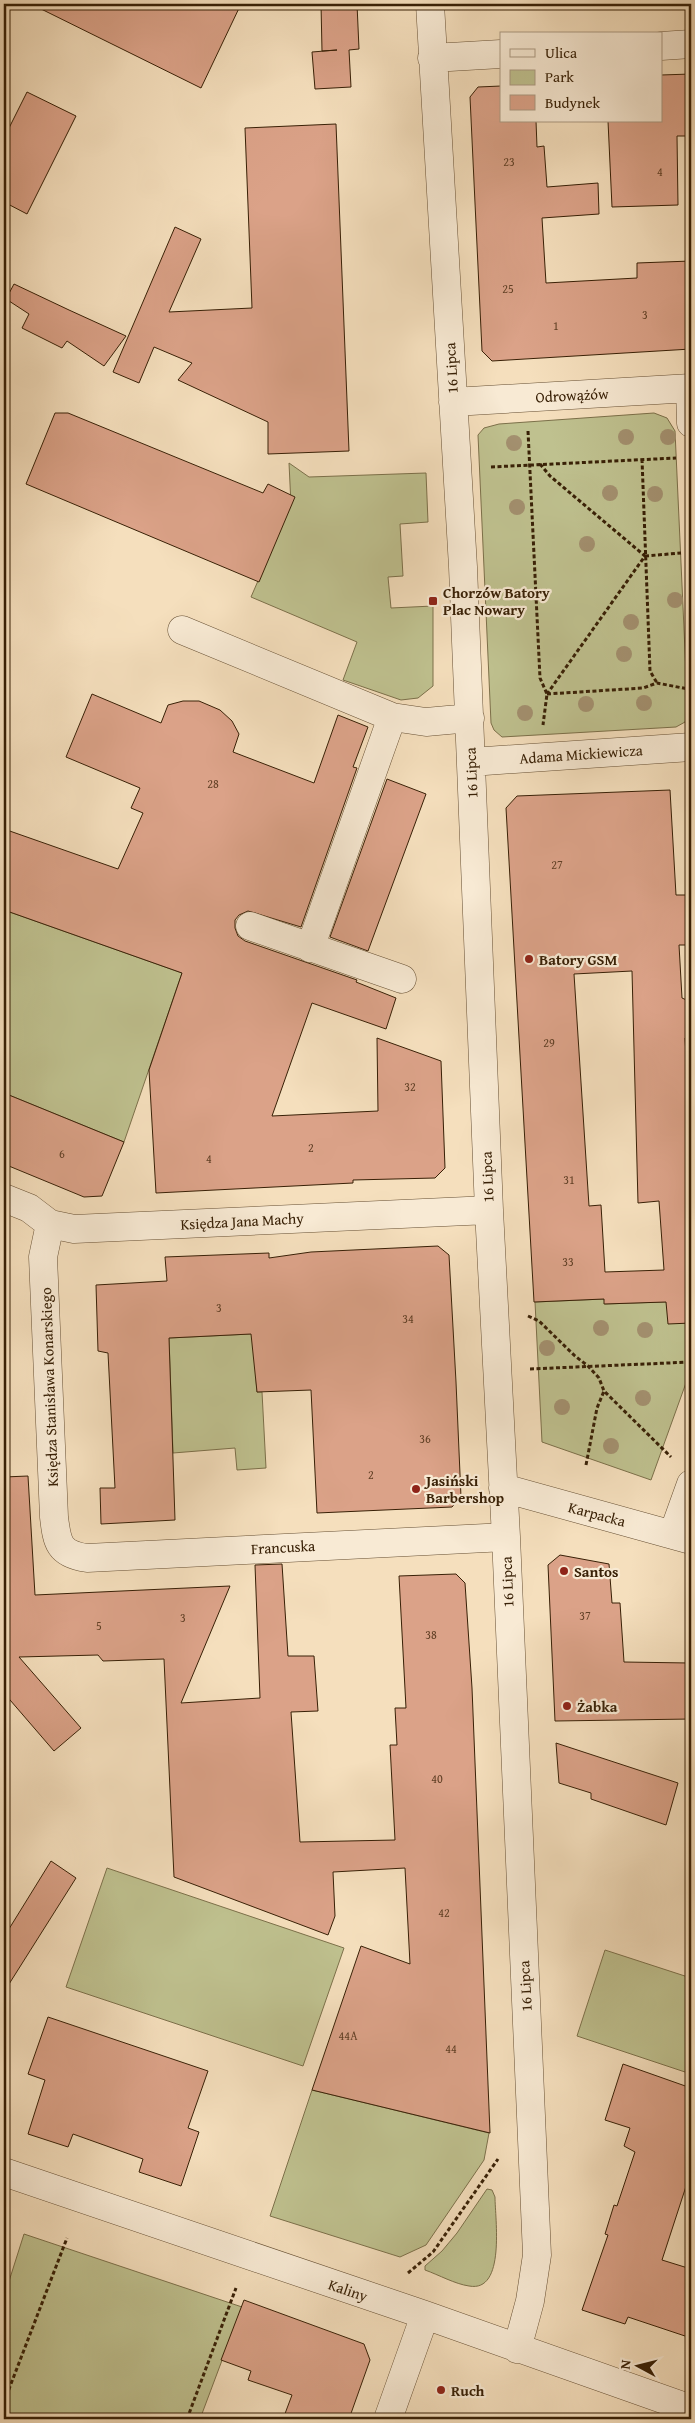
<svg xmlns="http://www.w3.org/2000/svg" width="695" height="2423" viewBox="0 0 695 2423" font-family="'Gentium Book Plus',serif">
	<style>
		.green { fill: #bfc18f; stroke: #7c704a }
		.building { fill: #dba288; stroke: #382006; fill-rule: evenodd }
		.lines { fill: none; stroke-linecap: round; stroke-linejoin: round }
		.minor-casing { stroke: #675034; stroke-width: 29 }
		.path { stroke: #382006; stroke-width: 3; stroke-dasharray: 4 2.5; stroke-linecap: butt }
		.minor { stroke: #f8ead4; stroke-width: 28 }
		.tree { fill: #a3906f }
		.poi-dot { fill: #8f2418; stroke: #f8ead4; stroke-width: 2 }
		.labels { text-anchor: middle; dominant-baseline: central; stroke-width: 4.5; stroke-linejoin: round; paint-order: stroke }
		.number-label { font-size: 12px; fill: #614026 }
		.street-label { font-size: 15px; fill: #382006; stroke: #f8ead4 }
		.poi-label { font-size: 15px; font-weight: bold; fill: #382006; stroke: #f8ead4; text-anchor: start }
	</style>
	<rect width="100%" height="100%" fill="#f5dfbd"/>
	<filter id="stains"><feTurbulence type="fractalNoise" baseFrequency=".004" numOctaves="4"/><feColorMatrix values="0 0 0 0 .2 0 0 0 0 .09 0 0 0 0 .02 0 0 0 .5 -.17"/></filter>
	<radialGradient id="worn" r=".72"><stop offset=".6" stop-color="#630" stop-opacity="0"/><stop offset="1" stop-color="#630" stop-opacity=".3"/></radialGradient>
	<path class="green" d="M654 413 667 418 675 431 688 717 685 722 676 727 502 737 494 730 491 723 478 435 484 428 499 424Z
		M289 463 309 477 426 473 428 522 400 524 403 576 388 577 391 608 433 606V686L418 698 401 700 343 680 357 642 251 597 291 505Z
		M4 910 182 973 124 1142 4 1093Z
		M604 1299 605 1304 691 1301V1369L651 1480 542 1442 535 1302Z
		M271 1333 256 1379 257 1392H262L266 1468 237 1470 235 1448 173 1453 169 1338Z
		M107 1868 344 1948 303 2066 66 1987Z
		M605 1950 691 1978V2074L577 2036Z
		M312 2090 489 2133 484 2160 426 2245 400 2257 270 2216Z
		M487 2189 492 2190 495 2197C495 2218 506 2293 469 2286 455 2284 439 2275 425 2270V2266L442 2251 457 2233Z
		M24 2234 242 2307 200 2419H4V2297Z"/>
	<path class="building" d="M31 4H241L201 88Z
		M321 4H357L359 49 349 50 351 87 315 89 312 52 337 50 322 51Z
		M691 74V136H677L678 205 612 207 608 121H661V75Z
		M501 86V121H536L537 147 544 146 547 187 598 183 599 214 542 218 546 283 637 278V263L691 261V349L492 361 482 351 470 97 478 87Z
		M27 92 76 116 27 214 4 202V138Z
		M336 124 349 451 268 454V422L178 380 192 363 154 347 139 383 113 372 175 227 201 239 169 312 252 308 245 128Z
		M14 284 69 310 126 336 104 366 67 341 62 348 22 328 29 314 6 299Z
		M55 413H68L263 493 268 484 295 497 259 582 26 484Z
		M92 694 161 723 168 705 183 701H199L220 710 232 721 239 734 233 752 314 783 338 715 368 727 353 767 357 768 301 927 248 911 239 915 235 920V928L238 936 245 941 357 980 356 982 396 998 386 1029 312 1003 272 1116 378 1111 377 1038 441 1061 445 1168 435 1178 353 1180V1183L156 1193 149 1070 182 973 4 910V829L118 869 143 813 131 808 140 788 66 757Z
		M387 779 426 794 368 951 330 937Z
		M670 790 676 895H691V945H679L682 998 691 1002V1040L685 1038 691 1143V1323L668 1324 666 1302 604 1304V1299L534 1302 506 808 517 796ZM632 971 638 1203 659 1201 664 1270 605 1272 601 1205 589 1206 574 974Z
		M4 1093 124 1142 102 1196 84 1197 4 1164Z
		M438 1246 449 1255 456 1382 461 1497 452 1507 317 1513 311 1390 257 1392 251 1334 169 1338 175 1520 101 1524 100 1488H115L108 1353 98 1351 96 1285 167 1281 165 1257 269 1253V1258L311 1252Z
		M28 1476 35 1595 230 1586 181 1703 260 1698 255 1565 282 1564 288 1656H314L318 1711 291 1712 300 1842 395 1840 390 1745H397L395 1708H406L399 1576 456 1574 465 1583 472 1688 490 2133 312 2090 361 1946 410 1964 405 1868 333 1872 335 1916 328 1935 174 1877 164 1659 103 1661 98 1655 19 1657 81 1728 54 1751 4 1693V1477Z
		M560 1555 609 1564 612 1603H620L624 1662 689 1663 691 1719 555 1721 548 1565Z
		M556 1743 678 1783 666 1825 591 1799V1793L559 1783Z
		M51 1861 76 1878 4 1992V1937Z
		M48 2017 208 2071 188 2128 199 2132 181 2186 139 2172 143 2159 73 2134 68 2147 28 2134 45 2080 28 2074Z
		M623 2064 691 2088V2171L662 2260 691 2269V2338L628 2317 625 2324 582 2310 608 2235 605 2234 614 2205 617 2206 635 2152 624 2146 630 2128 605 2120Z
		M244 2300 364 2344 370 2360 349 2419H283L292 2395 248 2380 251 2371 221 2360Z"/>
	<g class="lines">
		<g class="minor-casing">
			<path id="minor" d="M430 4 463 567 489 1210 506 1537 537 2255 530 2301 517 2349
				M661 46 691 44
				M432 58 501 54
				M690 388 691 423
				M453 402 691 388
				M182 630 392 717 426 722 470 718
				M471 762 691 747
				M250 926 402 979
				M310 948 392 717
				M4 1198 29 1208 50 1224 74 1229 489 1210
				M50 1224 43 1257 54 1517C57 1543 59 1554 87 1558L506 1537
				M503 1488 691 1540
				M673 1534 691 1484
				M4 2172 425 2315 691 2409
				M388 2419 425 2315"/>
		</g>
		<path class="path" d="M528 431 540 678 547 694 543 725
			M642 459 650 671 657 683
			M540 464 550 476 645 556 547 694
			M491 467 676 458
			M645 556 681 553
			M547 694 643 688 657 683 688 689
			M528 1316 539 1321 575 1356 588 1366 599 1378 604 1391 671 1457
			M530 1369 691 1362
			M586 1465 597 1408 604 1391
			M408 2273 433 2252 498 2159
			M4 2402 67 2238
			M187 2419 236 2288"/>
		<use href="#minor" class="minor"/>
	</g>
	<g class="tree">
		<circle cx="626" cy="437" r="8"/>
		<circle cx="668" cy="437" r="8"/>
		<circle cx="514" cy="443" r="8"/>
		<circle cx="610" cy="493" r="8"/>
		<circle cx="655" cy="494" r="8"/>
		<circle cx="517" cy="507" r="8"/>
		<circle cx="587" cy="544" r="8"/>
		<circle cx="675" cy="600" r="8"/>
		<circle cx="631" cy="622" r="8"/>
		<circle cx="624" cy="654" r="8"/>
		<circle cx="644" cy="703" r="8"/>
		<circle cx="586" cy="704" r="8"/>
		<circle cx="525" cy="713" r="8"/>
		<circle cx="601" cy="1328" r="8"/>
		<circle cx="645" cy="1330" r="8"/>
		<circle cx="547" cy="1348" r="8"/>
		<circle cx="643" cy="1398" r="8"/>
		<circle cx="562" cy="1407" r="8"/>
		<circle cx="611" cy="1446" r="8"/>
	</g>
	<g class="poi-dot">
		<rect x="428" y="596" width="10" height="10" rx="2.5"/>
		<circle cx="529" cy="959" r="5"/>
		<circle cx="416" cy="1489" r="5"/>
		<circle cx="564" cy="1571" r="5"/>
		<circle cx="567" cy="1706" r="5"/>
		<circle cx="441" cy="2390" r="5"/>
	</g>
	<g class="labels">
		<g class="number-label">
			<text x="509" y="161">23</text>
			<text x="660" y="171">4</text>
			<text x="508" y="288">25</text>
			<text x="645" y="314">3</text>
			<text x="556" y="325">1</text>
			<text x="213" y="783">28</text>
			<text x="557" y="864">27</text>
			<text x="549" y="1042">29</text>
			<text x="410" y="1086">32</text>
			<text x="311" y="1147">2</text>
			<text x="62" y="1153">6</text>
			<text x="209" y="1158">4</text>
			<text x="569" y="1179">31</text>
			<text x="568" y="1261">33</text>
			<text x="219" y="1307">3</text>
			<text x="408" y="1318">34</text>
			<text x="425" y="1438">36</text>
			<text x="371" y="1474">2</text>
			<text x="585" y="1615">37</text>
			<text x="183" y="1617">3</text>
			<text x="99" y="1625">5</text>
			<text x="431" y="1634">38</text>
			<text x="437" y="1778">40</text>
			<text x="444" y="1912">42</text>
			<text x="348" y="2035">44A</text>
			<text x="451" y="2048">44</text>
		</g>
		<g class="street-label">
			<text transform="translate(451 368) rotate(-93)">16 Lipca</text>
			<text transform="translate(572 395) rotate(-3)">Odrowążów</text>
			<text transform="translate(581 754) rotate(-4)">Adama Mickiewicza</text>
			<text transform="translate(471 773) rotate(-92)">16 Lipca</text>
			<text transform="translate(487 1177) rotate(-92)">16 Lipca</text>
			<text transform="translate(242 1221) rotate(-3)">Księdza Jana Machy</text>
			<text transform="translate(49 1387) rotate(-92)">Księdza Stanisława Konarskiego</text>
			<text transform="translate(597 1514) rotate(15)">Karpacka</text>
			<text transform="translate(283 1547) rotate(-3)">Francuska</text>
			<text transform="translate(507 1582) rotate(-92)">16 Lipca</text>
			<text transform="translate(525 1986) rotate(-93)">16 Lipca</text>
			<text transform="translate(348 2290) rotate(19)">Kaliny</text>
		</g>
		<g class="poi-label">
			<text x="443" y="592">Chorzów Batory<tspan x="443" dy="17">Plac Nowary</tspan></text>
			<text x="539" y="959">Batory GSM</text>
			<text x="426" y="1480">Jasiński<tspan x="426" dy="17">Barbershop</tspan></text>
			<text x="574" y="1571">Santos</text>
			<text x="577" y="1706">Żabka</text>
			<text x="451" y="2390">Ruch</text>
		</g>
	</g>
	<rect width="695" height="2423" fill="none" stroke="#f5dfbd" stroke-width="20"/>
	<rect x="5" y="5" width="685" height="2413" fill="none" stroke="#382006" stroke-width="2.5"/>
	<rect x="10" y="10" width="675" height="2403" fill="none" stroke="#382006"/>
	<rect x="500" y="32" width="162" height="90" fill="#f8ead4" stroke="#ab9982"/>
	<rect x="510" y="49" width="25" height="8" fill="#f8ead4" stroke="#ab9982"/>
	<text x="545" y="58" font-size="15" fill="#382006">Ulica</text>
	<rect x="510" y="70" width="25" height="15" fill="#bfc18f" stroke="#ab9982"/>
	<text x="545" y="82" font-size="15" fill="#382006">Park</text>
	<rect x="510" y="95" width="25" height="15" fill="#dba288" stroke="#ab9982"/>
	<text x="545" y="108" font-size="15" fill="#382006">Budynek</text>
	<g transform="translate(638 2366) rotate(277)" stroke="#f8ead4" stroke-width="4" paint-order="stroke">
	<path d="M0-4L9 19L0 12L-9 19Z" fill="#382006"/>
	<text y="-8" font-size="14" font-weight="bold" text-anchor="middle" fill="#382006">N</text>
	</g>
	<rect width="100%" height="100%" filter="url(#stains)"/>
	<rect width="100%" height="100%" fill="url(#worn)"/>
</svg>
